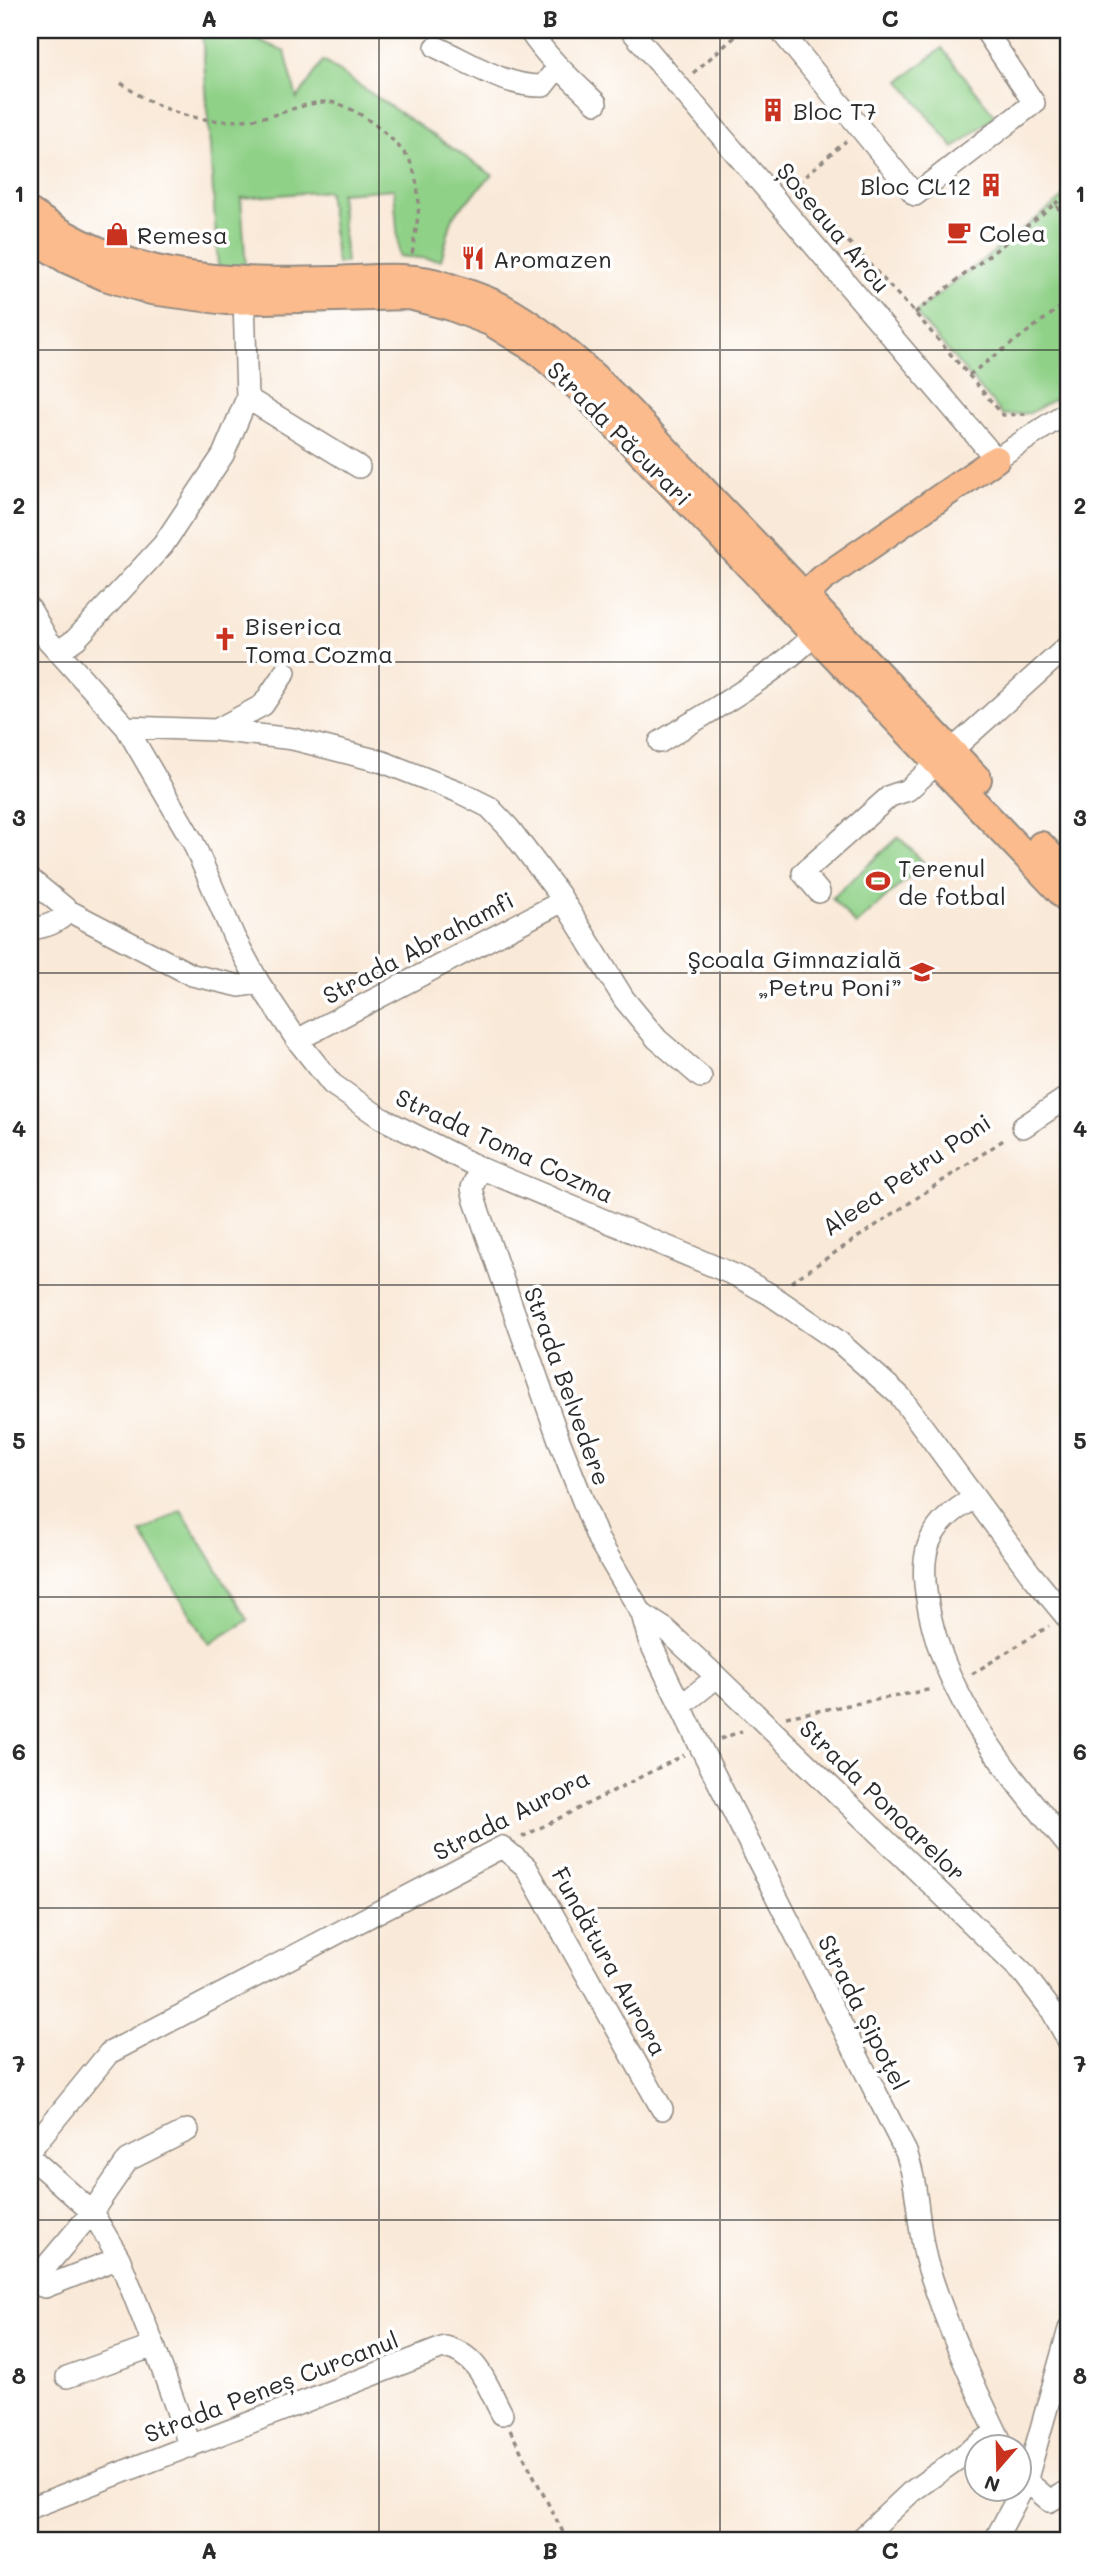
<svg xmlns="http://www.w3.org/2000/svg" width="1099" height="2570" viewBox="0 0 1099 2570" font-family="Mali,sans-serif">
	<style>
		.green { fill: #90d188; stroke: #5e7e5a; stroke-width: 2 }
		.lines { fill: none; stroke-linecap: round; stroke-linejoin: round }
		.minor-casing { stroke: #928a82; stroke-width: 24 }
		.major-casing { stroke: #928a82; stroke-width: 30 }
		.path { stroke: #928a82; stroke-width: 3.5; stroke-dasharray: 5 5; stroke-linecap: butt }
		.minor { stroke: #fff; stroke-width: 21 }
		.major { stroke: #fbbb8c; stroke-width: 26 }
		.grid { fill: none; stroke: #2b2b2b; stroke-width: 2; stroke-opacity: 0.55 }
		.labels { text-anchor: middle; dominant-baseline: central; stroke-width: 7; stroke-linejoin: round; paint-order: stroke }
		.poi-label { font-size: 24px; fill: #2b2b2b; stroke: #fff; text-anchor: start }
		.street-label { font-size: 24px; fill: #2b2b2b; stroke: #fff }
		.neatline { fill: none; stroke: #2b2b2b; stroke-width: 2.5 }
		.grid-label { font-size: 23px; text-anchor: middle; font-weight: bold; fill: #2b2b2b }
	</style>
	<rect width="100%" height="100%" fill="#fff"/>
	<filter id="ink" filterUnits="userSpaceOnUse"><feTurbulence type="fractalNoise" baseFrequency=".0143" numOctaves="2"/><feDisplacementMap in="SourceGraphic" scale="14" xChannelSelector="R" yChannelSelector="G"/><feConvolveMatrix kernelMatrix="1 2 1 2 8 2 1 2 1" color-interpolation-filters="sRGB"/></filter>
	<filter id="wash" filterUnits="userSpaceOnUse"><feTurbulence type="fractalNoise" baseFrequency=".00686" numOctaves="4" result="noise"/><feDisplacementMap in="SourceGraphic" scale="28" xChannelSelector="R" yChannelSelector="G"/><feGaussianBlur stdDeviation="1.57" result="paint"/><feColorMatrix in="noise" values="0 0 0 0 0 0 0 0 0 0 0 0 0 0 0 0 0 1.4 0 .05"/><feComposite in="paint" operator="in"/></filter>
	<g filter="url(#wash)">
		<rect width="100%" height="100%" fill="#f9e9d8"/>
		<path class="green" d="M202 30H237L285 52 297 99 323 61 492 175 453 216 441 260 399 256 394 189 340 193 346 262 337 264 328 191 241 198 246 269 218 266Z
			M942 48 995 116 954 148 900 81Z
			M1069 193V391L1030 413 1003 415 915 313Z
			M899 837 924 863 856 925 832 898Z
			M181 1510 248 1620 209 1644 141 1533Z"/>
	</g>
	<g filter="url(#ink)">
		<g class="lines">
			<g class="minor-casing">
				<path id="minor" d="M529 30C547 58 572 80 596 103
					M631 30 996 459 1069 411
					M780 30 915 195 1034 103 985 30
					M436 47C469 62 505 87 543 86L558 67
					M247 398 359 467
					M30 609 47 639 126 727 193 842 234 937 259 983 297 1040 332 1084 381 1118 480 1168 737 1276 771 1295 838 1341 900 1396 1030 1573 1069 1620
					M59 651 76 639 163 545 223 455 247 398 244 301
					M126 727 216 730 293 739 383 762 457 791 489 807 509 828 559 894 624 999 657 1039 701 1077
					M216 730 263 705 285 672
					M660 742C710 711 774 676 815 634
					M951 751 1069 645
					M30 879 69 911 192 975 240 986 259 983
					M819 892 803 873 890 796 908 790 937 763
					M30 929C46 927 58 923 69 911
					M297 1040 563 901
					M1023 1127 1069 1096
					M480 1168 472 1188 475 1201 559 1440 598 1539 642 1614 649 1640 700 1746 906 2152C919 2188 917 2227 927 2263 946 2326 975 2388 1004 2448
					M975 1498C922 1526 918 1559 930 1615 950 1707 1011 1776 1069 1847
					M642 1614 664 1628 717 1677 1024 1974 1052 2011 1069 2042
					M682 1705 717 1677
					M30 2150 109 2053 502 1847 526 1867 662 2109
					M30 2157 92 2212 119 2258 154 2346 190 2447
					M119 2258 45 2287 39 2285 38 2276 92 2212 128 2160 188 2130
					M67 2377 154 2346
					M1018 2474 1050 2501 1069 2490
					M30 2508 445 2347C479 2355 487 2386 502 2414
					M860 2540 911 2492 996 2432
					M995 2540 1026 2482 1069 2329"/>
			</g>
			<g class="major-casing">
				<path id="major" d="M30 212C126 280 218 283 331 280 369 279 411 273 447 286 465 292 485 298 502 307 581 350 653 438 716 503 804 594 891 687 978 779
					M30 237 67 260 105 277 151 291 226 301 409 296 451 307 490 322 536 350 579 388 1069 901
					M794 606 822 579 996 459
					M1041 845 1069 875"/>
			</g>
			<path class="path" d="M693 73 743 30
				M121 83C170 119 219 129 277 114 294 109 317 99 335 103 360 109 397 140 410 161 414 169 417 183 418 192 421 212 414 236 412 256
				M1055 204 1069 193
				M814 205 915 313 1003 415 1026 414
				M814 205 796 184 846 141
				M915 313 1055 204 1069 222
				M969 375 1069 301
				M791 1282 1005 1139
				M972 1674 1049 1626
				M786 1717 933 1689
				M720 1739 742 1731
				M522 1837 684 1755
				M510 2430 567 2540"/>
			<use href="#minor" class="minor"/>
			<use href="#major" class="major"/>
		</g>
	</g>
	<path class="grid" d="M379 30V2540M720 30V2540M30 350H1069M30 662H1069M30 973H1069M30 1285H1069M30 1597H1069M30 1908H1069M30 2220H1069"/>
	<defs>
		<g id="building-bare" transform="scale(1.89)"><path d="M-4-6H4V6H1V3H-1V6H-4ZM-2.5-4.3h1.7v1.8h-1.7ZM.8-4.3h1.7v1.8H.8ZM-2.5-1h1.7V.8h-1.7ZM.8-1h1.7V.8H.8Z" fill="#c8321e" stroke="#fff" stroke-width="2.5" paint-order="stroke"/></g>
		<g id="cafe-bare" transform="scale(1.89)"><path d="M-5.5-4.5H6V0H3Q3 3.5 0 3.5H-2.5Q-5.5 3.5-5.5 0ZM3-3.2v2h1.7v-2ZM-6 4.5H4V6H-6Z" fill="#c8321e" stroke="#fff" stroke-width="2.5" paint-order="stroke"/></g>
		<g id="shop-bare" transform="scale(1.89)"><path d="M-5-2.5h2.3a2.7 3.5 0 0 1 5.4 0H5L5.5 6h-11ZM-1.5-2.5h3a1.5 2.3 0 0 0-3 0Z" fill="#c8321e" stroke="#fff" stroke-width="2.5" paint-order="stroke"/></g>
		<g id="restaurant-bare" transform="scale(1.89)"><path d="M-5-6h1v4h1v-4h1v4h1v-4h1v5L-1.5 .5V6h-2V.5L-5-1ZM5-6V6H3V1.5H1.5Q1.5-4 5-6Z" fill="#c8321e" stroke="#fff" stroke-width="2.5" paint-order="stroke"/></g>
		<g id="church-bare" transform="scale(1.89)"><path d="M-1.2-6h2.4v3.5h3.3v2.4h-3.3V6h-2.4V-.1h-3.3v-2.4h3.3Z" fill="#c8321e" stroke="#fff" stroke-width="2.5" paint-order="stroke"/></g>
		<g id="stadium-bare" transform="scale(1.89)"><path d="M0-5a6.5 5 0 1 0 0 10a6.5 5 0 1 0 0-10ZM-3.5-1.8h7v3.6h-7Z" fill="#c8321e" stroke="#fff" stroke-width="2.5" paint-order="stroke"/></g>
		<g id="school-bare" transform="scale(1.89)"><path d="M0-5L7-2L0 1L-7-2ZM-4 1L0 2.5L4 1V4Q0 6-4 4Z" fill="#c8321e" stroke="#fff" stroke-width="2.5" paint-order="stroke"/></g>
	</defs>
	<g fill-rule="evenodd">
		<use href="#building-bare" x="773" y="110"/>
		<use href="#building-bare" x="991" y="185"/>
		<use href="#cafe-bare" x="959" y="232"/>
		<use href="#shop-bare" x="117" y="234"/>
		<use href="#restaurant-bare" x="473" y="258"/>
		<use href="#church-bare" x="225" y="639"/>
		<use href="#stadium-bare" x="878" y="881"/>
		<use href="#school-bare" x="922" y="972"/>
	</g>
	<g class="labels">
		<g class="poi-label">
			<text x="793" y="110">Bloc T7</text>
			<text x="971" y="185" text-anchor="end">Bloc CL12</text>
			<text x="979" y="232">Colea</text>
			<text x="137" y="234">Remesa</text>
			<text x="493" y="258">Aromazen</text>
			<text x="245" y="625">Biserica<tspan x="245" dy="28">Toma Cozma</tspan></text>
			<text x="898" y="867">Terenul<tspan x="898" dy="28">de fotbal</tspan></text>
			<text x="902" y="958" text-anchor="end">Şcoala Gimnazială<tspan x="902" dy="28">„Petru Poni”</tspan></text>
		</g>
		<g class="street-label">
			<text transform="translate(834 227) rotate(50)">Șoseaua Arcu</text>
			<text transform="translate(620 433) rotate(45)">Strada Păcurari</text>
			<text transform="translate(418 947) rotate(-28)">Strada Abrahamfi</text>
			<text transform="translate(505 1145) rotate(25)">Strada Toma Cozma</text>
			<text transform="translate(906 1174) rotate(-34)">Aleea Petru Poni</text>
			<text transform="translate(568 1386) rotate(70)">Strada Belvedere</text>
			<text transform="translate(883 1800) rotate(44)">Strada Ponoarelor</text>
			<text transform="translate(511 1814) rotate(-27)">Strada Aurora</text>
			<text transform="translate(610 1961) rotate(61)">Fundătura Aurora</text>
			<text transform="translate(864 2012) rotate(63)">Strada Șipoțel</text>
			<text transform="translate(271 2386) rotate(-21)">Strada Peneș Curcanul</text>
		</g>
	</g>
	<rect width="1099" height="2570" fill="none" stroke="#fff" stroke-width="77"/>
	<g transform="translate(998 2468) rotate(200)"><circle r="33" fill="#ffffff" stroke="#aaaaaa" stroke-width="2"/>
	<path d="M0-5L12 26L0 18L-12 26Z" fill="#c8321e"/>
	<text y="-10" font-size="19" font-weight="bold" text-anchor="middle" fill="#2b2b2b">N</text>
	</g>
	<rect x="38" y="38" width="1022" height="2494" class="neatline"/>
	<g class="grid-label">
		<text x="209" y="27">A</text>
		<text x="550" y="27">B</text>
		<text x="890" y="27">C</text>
		<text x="19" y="202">1</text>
		<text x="1080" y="202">1</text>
		<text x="19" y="514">2</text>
		<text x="1080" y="514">2</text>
		<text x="19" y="826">3</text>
		<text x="1080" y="826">3</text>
		<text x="19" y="1137">4</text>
		<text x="1080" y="1137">4</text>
		<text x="19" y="1449">5</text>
		<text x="1080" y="1449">5</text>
		<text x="19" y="1760">6</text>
		<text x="1080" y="1760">6</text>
		<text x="19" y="2072">7</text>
		<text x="1080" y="2072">7</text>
		<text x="19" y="2384">8</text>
		<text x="1080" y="2384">8</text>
		<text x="209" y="2559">A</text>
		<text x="550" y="2559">B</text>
		<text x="890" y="2559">C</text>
	</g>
</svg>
